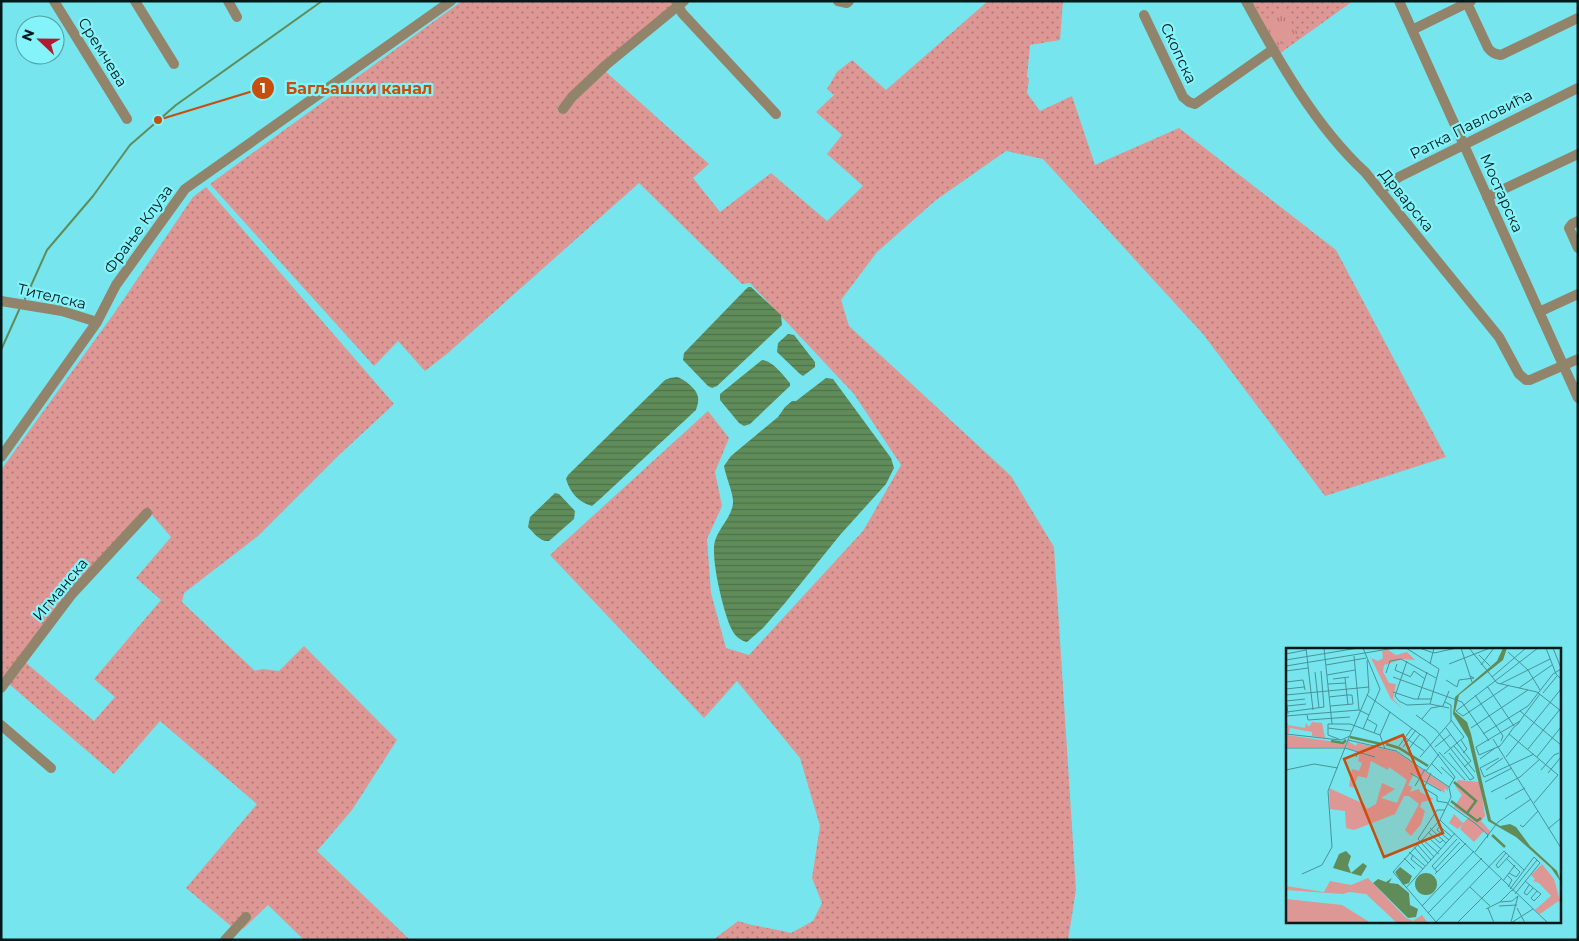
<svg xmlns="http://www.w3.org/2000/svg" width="1579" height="941" viewBox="0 0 1579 941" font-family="Montserrat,sans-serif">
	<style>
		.grass { fill: url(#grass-dots) }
		.park { fill: url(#park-tufts) }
		.water { fill: url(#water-rules) }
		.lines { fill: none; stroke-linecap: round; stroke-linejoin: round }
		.stream { stroke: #608c5a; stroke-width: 2 }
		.minor { stroke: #92846b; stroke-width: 10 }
		.labels { text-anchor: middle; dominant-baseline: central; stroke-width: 4.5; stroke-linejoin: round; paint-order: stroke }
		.street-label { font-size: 15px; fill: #02191a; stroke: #85f3fa }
		.inset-river { fill: none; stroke: #608c5a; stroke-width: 2.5 }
		.inset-road { fill: none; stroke: #489399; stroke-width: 1 }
		.view { fill: #c64f0e; fill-opacity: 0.15; stroke: #c64f0e; stroke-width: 2.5 }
		.inset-edge { fill: none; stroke: #02191a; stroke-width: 2.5 }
		.leader { fill: none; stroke: #c64f0e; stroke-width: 2 }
		.callout-dot { fill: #c64f0e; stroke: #85f3fa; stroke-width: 2 }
		.mark-label { font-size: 15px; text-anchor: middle; font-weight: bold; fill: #fff }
		.callout-label { font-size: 16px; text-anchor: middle; font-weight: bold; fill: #c64f0e; stroke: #85f3fa; stroke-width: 4.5; stroke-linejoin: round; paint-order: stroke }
	</style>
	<defs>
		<pattern id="grass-dots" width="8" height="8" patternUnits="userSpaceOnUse" patternTransform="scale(1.25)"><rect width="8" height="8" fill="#dd9794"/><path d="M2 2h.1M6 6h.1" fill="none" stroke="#b17a78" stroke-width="1.8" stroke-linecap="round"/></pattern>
		<pattern id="park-tufts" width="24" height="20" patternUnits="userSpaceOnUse" patternTransform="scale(1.25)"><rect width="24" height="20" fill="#dd9794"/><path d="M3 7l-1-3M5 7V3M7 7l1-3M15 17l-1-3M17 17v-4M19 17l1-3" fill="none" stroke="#b17a78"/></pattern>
		<pattern id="water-rules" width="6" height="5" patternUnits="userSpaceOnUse" patternTransform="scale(1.25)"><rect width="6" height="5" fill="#608c5a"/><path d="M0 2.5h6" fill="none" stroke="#4d724a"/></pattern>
	</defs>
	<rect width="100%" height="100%" fill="#77e5ed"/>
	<path class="grass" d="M462 1H678L558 107 562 114 605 71 709 164 693 178 720 212 771 173 827 221 863 186 827 154 842 135 816 112 834 95 827 89 837 72 852 60 886 90 988 1H1063L1060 40 1030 45 1027 77 1029 79 1027 93 1040 111 1072 96 1095 165 1179 128 1336 250 1446 457 1325 496 1203 334 1043 159 1006 151 936 200 877 252 841 300 849 326 1011 476 1054 547 1076 890 1068 940H713L738 921C756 927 773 928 791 933L813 921 822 903 812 878 820 826 800 758 737 681 704 718 550 555 708 411 729 438 715 472 722 506 707 539 711 593 726 648 749 655 863 531 901 465 854 394 750 283 742 284 639 183 448 353 425 371 398 341 374 366 210 184Z
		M1251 1H1353L1279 54Z
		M206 187 394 404 338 456 258 536 184 593 182 602 255 671 262 669 279 671 304 646 397 740 352 810 317 851 410 940H304L268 905 243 929 236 923 232 927 186 888 257 804 160 721 114 774 9 684 24 661 94 721 115 697 94 679 161 600 136 578 171 537 147 509 66 597 25 648 7 682 1 688V470L115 312 193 197Z"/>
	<path class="park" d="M1284 9 1298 34 1277 46 1263 21Z"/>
	<path class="water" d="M748 287H751L781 315 782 325 717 386 712 388 708 386 683 360 684 353Z
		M788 334 794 335 815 362V367L803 376 800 374 777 352 778 343Z
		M762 360C773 361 783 375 790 383V386L750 424 744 426 739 423 720 400V394Z
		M677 377C684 379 697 389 698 397 699 402 697 406 696 410L600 499 592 506C578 502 570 492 566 479L568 475 665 380 670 378Z
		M826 378 833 379 891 458 894 468 886 484 840 535 785 603 763 628 747 642C741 641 735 636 732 630 724 615 710 557 715 541 719 527 734 515 733 500 732 490 726 477 724 466L731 456 778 417 785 407 792 401H796Z
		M555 493 559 494 575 511 574 519 549 541C540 542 534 533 528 527L530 517Z"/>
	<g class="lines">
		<path class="stream" d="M25 299 47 250 93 196 130 145 176 105 322 1
			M1 350 19 310"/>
		<path class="minor" d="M54 1 127 119
			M135 1 174 64
			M228 1 237 17
			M676 1 682 13 776 114
			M838 1 847 3 849 1
			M1246 1C1278 60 1316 127 1365 172L1499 337 1519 374 1526 380H1530L1578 359
			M1399 1 1578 398
			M1467 3 1488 48C1492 53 1495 54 1501 55L1578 18
			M1144 15 1183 97 1189 102 1195 104 1272 50
			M1412 30 1471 1
			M563 109 572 97 606 65 684 1
			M1380 191 1399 177 1578 88
			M1487 197 1578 154
			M1578 221 1572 224 1569 228 1578 248
			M1 301 62 311 97 322
			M1539 312 1578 294
			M1 457 97 322 116 285 185 189 451 1
			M1 688 72 594 147 513
			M1 725 51 768
			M225 940 246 917"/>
	</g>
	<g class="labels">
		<g class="street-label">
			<text transform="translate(103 52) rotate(58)">Сремчева</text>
			<text transform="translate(1179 53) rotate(65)">Скопска</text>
			<text transform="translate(1471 124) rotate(-27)">Ратка Павловића</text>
			<text transform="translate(1502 193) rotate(66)">Мостарска</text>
			<text transform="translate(1407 200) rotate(51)">Дрварска</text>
			<text transform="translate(138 229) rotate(-54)">Фрање Клуза</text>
			<text transform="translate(52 296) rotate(13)">Тителска</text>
			<text transform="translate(60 589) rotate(-50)">Игманска</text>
		</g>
	</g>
	<g transform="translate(1286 648)">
		<rect width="275" height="275" fill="#77e5ed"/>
		<path d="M102 2 110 7 121 4 129 12 117 11 98 17 97 24 103 35 110 36 107 51 117 61 105 51 85 10 92 13 97 10 96 3ZM1 73 2 77 19 80 20 75 23 79 26 74 36 75 39 90 26 88V84L4 80 3 85 0 86ZM0 87 57 95 60 93 59 99H0ZM62 93 70 98 71 95 110 104 162 139V143L158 140 159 145 128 126 122 137 126 139 124 144 133 141 134 144 148 151 136 154 134 159 139 163 135 176 125 188 119 182 133 156 123 148H118L109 166 68 182 60 180 59 163 44 161 43 140 78 156 81 161 90 156 96 135 109 141 95 150 111 155 121 132 103 119 102 122 85 113 81 130 72 128 67 140 63 138 66 121 73 123 76 115 72 113 74 104 60 100ZM172 132 194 134 199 168 195 173 204 183 203 187 198 183 188 194 174 181 177 176 172 181 163 175 168 166 177 175 183 169 168 159 176 147 169 138ZM256 216 268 231 274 253 271 254 253 235 247 233 249 231 245 227ZM82 230 120 270 127 273 136 267 141 274 111 275 80 246 63 244 57 246 0 242V238L38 244 44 233 65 237Z" fill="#dd9794"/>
		<path d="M0 251 56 257 85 275H0Z" fill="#dd9794"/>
		<path d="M266 247 271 254 254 266 249 262Z" fill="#dd9794"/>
		<path d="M217 0H221L217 12 173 47 169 64 181 74 185 86 205 172 214 178 224 176 230 179 244 198 271 223 275 234 265 220 230 189 202 173 182 90 167 66 169 49 211 13ZM60 203 65 208 62 217 65 225 77 215 81 218 75 228 47 220 53 206ZM114 219 126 228 123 235 117 237 109 224ZM129 236a11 11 0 1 1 22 0a11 11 0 1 1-22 0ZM106 230 103 235 112 236 123 245 124 257 132 261 130 269 122 270 87 235 92 231 100 234Z" fill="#608c5a"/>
		<path class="inset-river" d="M64 89 95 96M45 93 57 95 60 92M100 96 113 100 142 118M168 134 190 153 181 165M165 153 191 173 195 170M206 187 219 199"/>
		<path class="inset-road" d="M20 0 27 62M38 0 46 76M77 0 94 41 77 81M120 0 153 21 144 56M133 0 148 5 171 0M175 0 186 34M183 0 211 35 251 44 275 63M260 0 270 26 275 31M267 0 275 20M222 4 242 22 254 42M0 6 20 2M193 7 204 18M68 8 73 62M0 12 72 0M81 12 83 43 62 92 110 103 163 139M121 13 109 48 113 53 121 57 144 56 163 60M111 16 109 22 125 29M144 16 148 0M163 16 204 0M40 17 80 10M195 17 208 0M0 18 109 0M0 23 22 20M29 24 33 60M100 25 104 13 115 11 150 30M41 27 69 22M125 28 128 23 139 31M107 29 176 54 203 93M206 29 240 0M59 30 62 57M47 31 63 29M160 32 171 39 173 32 188 30 184 28M0 34 17 32 19 42M42 36 60 35M214 36 264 11M223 37 177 68 170 63 252 0M201 38 228 78M233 40 266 17M0 41 18 39M107 44 128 51H146M257 45 271 28M0 47 83 39M81 47 139 90 169 129 163 139 165 149 154 172 107 224 151 275M189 47 217 88 215 93M0 49 2 66M43 49 61 47M132 51 141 24M0 53 19 51M1 58 20 56M44 58 67 56 66 47H61M234 63 275 97M1 64 38 59 35 23M21 67 22 72 64 69M130 67 150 82 188 130 184 132 163 105M0 68 73 62 83 67M81 71 91 77 88 85M136 71 145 60 157 58 163 43M234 73 190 99 193 107 214 98 223 86 228 79 232 76 236 70 254 46M42 80 65 83M160 80 171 95M185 80 242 42M0 86 54 92M197 86 242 58 267 26 275 21M223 86 272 127 248 155M94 87 104 64M64 88 55 92 42 87V76H64L94 87 99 101M117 88 138 103M207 91 275 200M175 92 181 101 177 105M171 95 185 113 178 119M113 98 126 80M168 98 189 124M117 99 130 82M149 99 165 86M0 100H59L72 104 70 109M242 101 275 60M122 102 134 86M72 104 89 109M153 104 179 132M158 106 178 89 165 72M134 109 165 73V57L159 54M220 109 275 41M251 109 275 79M213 110 194 120 198 129 248 106M194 111 209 100M145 115 156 126M155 119 168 131M0 122 28 116 52 120M200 122 217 110M255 122 268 107 273 105M140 123 153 106M124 125 155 143M145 125 138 140 151 148V153L162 155M262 125 275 109M199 134 226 120M129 138 139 121M205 144 234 129 254 111M219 151 239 140M162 156 190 176 202 187 201 190M154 172 262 275M152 177 166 189M234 177 237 179 252 163M154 178 151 182 163 192M144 180 160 195M262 181 275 170M142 184 154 195 157 192M136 191 153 206M139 193 143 190 155 201M131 196 145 212M128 199 142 215M123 204 139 218M189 204 212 174 245 151M220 205 210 217 212 220 223 208M127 207 125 211 137 221M148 209 132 191 151 162H159M118 210 129 221M221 211 234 224 230 229 223 225M149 221 174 194M151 224 146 218 171 191M16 226 36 217 46 199 42 143 62 92M149 226 180 195M221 227 226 232 222 239M217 233 229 217M239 233 251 243 255 246 248 253 245 250 251 243M243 237 238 245 241 247 247 240M184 239 204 258M120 240 169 185M224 241 248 209 254 215 229 246M226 243 251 212M214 254 226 253 232 248M136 258 188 203M213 258 231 257M202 260 208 275M231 260 239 275M200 261 214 254 226 242M142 265 196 210M225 274 232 248M149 275 218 203 238 222M171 275 215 231M225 275 247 261"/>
		<path class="view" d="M117 87 157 185 98 209 58 111Z"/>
		<rect width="275" height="275" class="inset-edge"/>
	</g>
	<path class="leader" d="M158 120L263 88"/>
	<g class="callout-dot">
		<circle cx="158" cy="120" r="5"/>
		<circle cx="263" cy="88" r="12"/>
	</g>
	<g class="mark-label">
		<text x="263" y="93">1</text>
	</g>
	<g class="callout-label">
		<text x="359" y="94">Багљашки канал</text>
	</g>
	<rect width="1579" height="941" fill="none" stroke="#02191a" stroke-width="5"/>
	<g transform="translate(40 40) rotate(292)"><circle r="24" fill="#85f3fa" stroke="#519ca0"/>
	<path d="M0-4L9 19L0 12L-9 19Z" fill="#b01c2f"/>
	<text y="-8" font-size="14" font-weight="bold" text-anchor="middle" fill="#02191a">N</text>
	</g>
</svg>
